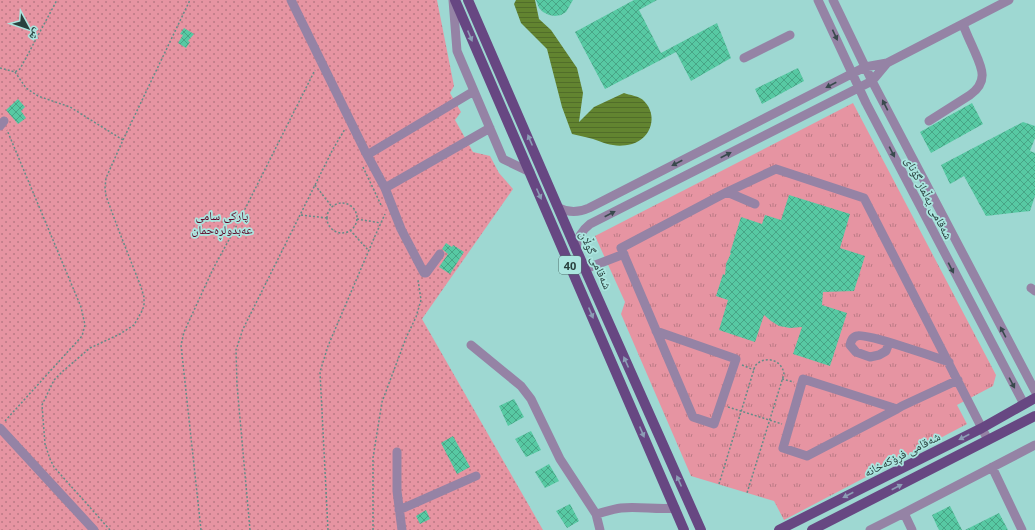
<svg xmlns="http://www.w3.org/2000/svg" width="1035" height="530" viewBox="0 0 1035 530" font-family="'Noto Sans','Noto Naskh Arabic',sans-serif">
	<style>
		.grass { fill: url(#grass-tufts) }
		.park { fill: url(#park-dots) }
		.water { fill: url(#water-rules) }
		.building { fill: url(#building-cross-hatch) }
		.lines { fill: none; stroke-linecap: round; stroke-linejoin: round }
		.path { stroke: #638c88; stroke-width: 1.5; stroke-dasharray: 2 2; stroke-linecap: butt }
		.minor { stroke: #9583a5; stroke-width: 9 }
		.major { stroke: #674782; stroke-width: 10 }
		.oneway { fill: #394a4d }
		.oneway2 { fill: #8c9eb5 }
		.labels { text-anchor: middle; dominant-baseline: central; stroke-width: 3.5; stroke-linejoin: round; paint-order: stroke }
		.shield { fill: #abe5df; stroke: #50726e; stroke-width: 1 }
		.shield-label { font-size: 11px; font-weight: bold; fill: #29403e }
		.street-label { font-size: 12px; fill: #29403e; stroke: #abe5df }
		.park-label { font-size: 12px; fill: #5d0525; stroke: #abe5df }
	</style>
	<defs>
		<pattern id="grass-tufts" width="24" height="20" patternUnits="userSpaceOnUse"><rect width="24" height="20" fill="#e694a2"/><path d="M3 7l-1-3M5 7V3M7 7l1-3M15 17l-1-3M17 17v-4M19 17l1-3" fill="none" stroke="#ba7a85"/></pattern>
		<pattern id="park-dots" width="8" height="8" patternUnits="userSpaceOnUse"><rect width="8" height="8" fill="#e694a2"/><path d="M2 2h.1M6 6h.1" fill="none" stroke="#ba7a85" stroke-width="1.8" stroke-linecap="round"/></pattern>
		<pattern id="water-rules" width="6" height="5" patternUnits="userSpaceOnUse"><rect width="6" height="5" fill="#628430"/><path d="M0 2.5h6" fill="none" stroke="#516d2a"/></pattern>
		<pattern id="building-cross-hatch" width="8" height="8" patternUnits="userSpaceOnUse"><rect width="8" height="8" fill="#57c9a3"/><path d="M0 0l8 8M0 8l8-8" fill="none" stroke="#48a586"/></pattern>
	</defs>
	<rect width="100%" height="100%" fill="#9ed8d2"/>
	<path class="grass" d="M853 103 996 375 993 386 957 405 967 424 784 520 774 501 691 476 621 314 625 302 595 236Z"/>
	<path class="park" d="M0 0H437L454 86 450 93 461 112 455 120 473 152 490 156 499 173 513 189 422 319 543 530H0Z"/>
	<path class="water" d="M516 0H535L539 19 551 30 577 68 583 93 579 122 594 107 624 93C629 95 640 96 644 101 658 115 652 138 632 144 616 148 607 144 593 139 587 137 579 136 572 134L562 107 547 49 521 23 514 4Z"/>
	<path class="building" d="M536 0H573L566 12 561 15 555 16 549 15 543 12 539 8Z
		M634 0H657L639 10 661 53 717 23 731 58 691 81 676 52 605 89 575 32Z
		M184 28 194 34 188 41 190 42 186 48 178 43 183 35 180 34Z
		M798 68 804 81 762 104 755 89Z
		M18 99 25 107 21 111 26 118 18 124 6 110Z
		M972 103 983 124 931 153 920 132Z
		M1023 122 1035 126V138L1030 151 1035 153V196L1030 211 986 216 964 176 950 184 941 165Z
		M789 195 850 214 840 248 865 256 854 291 823 292 822 305 847 313 830 366 793 354 802 327 790 328 779 326 771 321 764 315 755 342 719 330 728 300 716 296 723 274 725 275 726 264 731 253H730L741 217 762 224 765 215 781 220Z
		M446 243 452 247 453 245 464 252 450 274 439 267 448 254 442 249Z
		M514 399 524 417 508 426 499 406Z
		M531 431 541 450 526 457 515 439Z
		M453 436 470 467 457 474 441 443Z
		M549 464 559 481 545 488 535 472Z
		M570 504 579 521 567 528 556 511Z
		M950 506 962 530H939L937 526 932 515Z
		M426 510 430 519 420 524 416 516Z
		M999 513 1008 530H965Z"/>
	<g class="lines">
		<path class="path" d="M0 68 15 72 20 69 57 0
			M15 72 26 88 38 96 70 107 123 140
			M363 167 381 205
			M315 185 332 207
			M327 218a15 15 0 1 1 30 0a15 15 0 1 1-30 0Z
			M301 215 327 218
			M357 219 381 223
			M350 230 368 250
			M742 365 754 370
			M782 379 794 382
			M728 407 782 424
			M5 421 82 336 85 325 81 307 7 130
			M719 484 755 366C764 355 782 359 784 374L747 493
			M110 530 54 467 50 459 45 444 42 405 54 380 63 371 90 348 120 334 134 325 141 313 144 306V297L141 287 119 231 106 196 105 188 106 178 123 140 190 0
			M201 530 181 345 184 332 213 269 238 223 315 70
			M250 530 237 385 236 350 243 329 333 149 345 129
			M328 530 320 372 328 346 375 236 385 214
			M373 530V458L382 402 406 338 416 317 421 300 418 280"/>
		<path class="minor" d="M291 0 365 151 385 188 401 229 424 273H426L440 254
			M453 0 457 51 503 159 530 172
			M818 0 866 103 1024 404
			M833 0 872 81 1035 391
			M744 58 790 35
			M929 121 970 95C989 81 982 68 974 50 970 41 966 33 963 24
			M0 126 4 121
			M367 155 474 91
			M385 188 490 128
			M727 192 755 204
			M559 208C569 213 578 213 589 208L865 67 887 63 1009 0
			M576 249C577 238 581 231 590 224L872 81 887 63
			M585 269 624 254
			M1031 288 1035 291
			M656 331 736 359 714 424 693 417 621 248 727 192 776 169 864 198 988 440
			M889 343 886 351 879 355 870 357 856 352 850 345C851 341 852 337 857 336 866 333 935 357 949 362
			M471 345 521 386 531 399 560 459 596 514C604 512 613 509 621 508 639 506 657 510 675 508
			M897 409 803 379 783 448 807 456 897 409 902 406 958 380
			M0 428 94 530
			M397 452V491L402 530
			M992 467 1022 530
			M399 510 476 476
			M904 513 912 530
			M596 514 600 530
			M870 530 904 513 1035 445"/>
		<path class="major" d="M455 0 684 530
			M468 0 576 249 701 530
			M779 530 982 428 1035 398
			M812 530 1035 416"/>
	</g>
	<defs><path id="oneway-solid" d="M-6-.8H1V-3.2L6.5 0L1 3.2V.8H-6Z"/></defs>
	<g class="oneway">
		<use href="#oneway-solid" transform="translate(835 35) rotate(65)"/>
		<use href="#oneway-solid" transform="translate(831 85) rotate(153)"/>
		<use href="#oneway-solid" transform="translate(885 105) rotate(-117)"/>
		<use href="#oneway-solid" transform="translate(892 152) rotate(63)"/>
		<use href="#oneway-solid" transform="translate(726 155) rotate(-27)"/>
		<use href="#oneway-solid" transform="translate(677 163) rotate(153)"/>
		<use href="#oneway-solid" transform="translate(610 214) rotate(-27)"/>
		<use href="#oneway-solid" transform="translate(951 268) rotate(63)"/>
		<use href="#oneway-solid" transform="translate(1003 332) rotate(-118)"/>
		<use href="#oneway-solid" transform="translate(1012 383) rotate(62)"/>
	</g>
	<g class="oneway2">
		<use href="#oneway-solid" transform="translate(470 36) rotate(67)"/>
		<use href="#oneway-solid" transform="translate(530 140) rotate(-113)"/>
		<use href="#oneway-solid" transform="translate(539 194) rotate(66)"/>
		<use href="#oneway-solid" transform="translate(591 313) rotate(67)"/>
		<use href="#oneway-solid" transform="translate(626 362) rotate(-114)"/>
		<use href="#oneway-solid" transform="translate(642 432) rotate(67)"/>
		<use href="#oneway-solid" transform="translate(964 437) rotate(153)"/>
		<use href="#oneway-solid" transform="translate(679 481) rotate(-114)"/>
		<use href="#oneway-solid" transform="translate(897 487) rotate(-27)"/>
		<use href="#oneway-solid" transform="translate(848 495) rotate(153)"/>
	</g>
	<g class="labels">
		<rect class="shield" x="559" y="256" width="22" height="18" rx="3"/>
		<g class="shield-label">
			<text x="570" y="265">40</text>
		</g>
		<g class="street-label">
			<text transform="translate(929 198) rotate(63)">شەقامی یەڵماز گۆنای</text>
			<text transform="translate(596 260) rotate(66)">شەقامی گوڵان</text>
			<text transform="translate(902 454) rotate(-27)">شەقامی فڕۆکەخانە</text>
		</g>
		<g class="park-label">
			<text x="222" y="215">پارکی سامی<tspan x="222" dy="14">عەبدولڕەحمان</tspan></text>
		</g>
	</g>
	<g transform="translate(28 28) rotate(130)" stroke="#abe5df" stroke-width="3" paint-order="stroke">
	<path d="M0-3L7 15L0 10L-7 15Z" fill="#29403e"/>
	<text y="-6" font-size="11" font-weight="bold" text-anchor="middle" fill="#29403e">ش</text>
	</g>
</svg>
